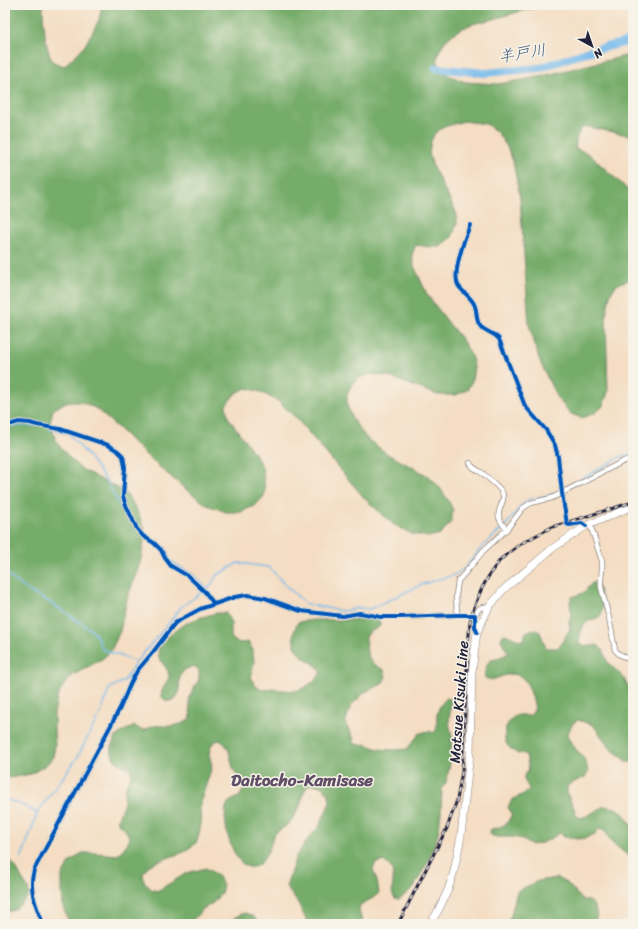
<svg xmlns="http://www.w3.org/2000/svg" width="638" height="929" viewBox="0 0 638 929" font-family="Sriracha,'Klee One',sans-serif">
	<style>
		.forest { fill: #74ac69; stroke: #4b6752 }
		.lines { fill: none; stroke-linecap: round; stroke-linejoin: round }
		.stream { stroke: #75baec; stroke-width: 1.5 }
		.river { stroke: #75baec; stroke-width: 8 }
		.minor-casing { stroke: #8b807e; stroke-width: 6 }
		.primary-casing { stroke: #8b807e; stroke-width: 8 }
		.minor { stroke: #fff; stroke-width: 4.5 }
		.primary { stroke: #fff; stroke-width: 7 }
		.rail-casing { stroke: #22223b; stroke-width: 3 }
		.rail { stroke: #f7f3e8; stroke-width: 1.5; stroke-dasharray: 4.5; stroke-linecap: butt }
		.cycleway-casing { stroke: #f7f3e8; stroke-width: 6 }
		.cycleway { stroke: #0057b8; stroke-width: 4 }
		.labels { text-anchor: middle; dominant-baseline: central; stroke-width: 3; stroke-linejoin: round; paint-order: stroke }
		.street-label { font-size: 15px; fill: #22223b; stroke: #f7f3e8 }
		.water-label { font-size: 16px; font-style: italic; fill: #3f5779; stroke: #f7f3e8 }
		.quarter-label { font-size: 17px; font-weight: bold; fill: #5f4e66; stroke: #f7f3e8 }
	</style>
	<rect width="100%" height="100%" fill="#f7f3e8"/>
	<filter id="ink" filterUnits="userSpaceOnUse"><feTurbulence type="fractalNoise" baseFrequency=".025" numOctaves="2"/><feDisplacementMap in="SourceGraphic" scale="8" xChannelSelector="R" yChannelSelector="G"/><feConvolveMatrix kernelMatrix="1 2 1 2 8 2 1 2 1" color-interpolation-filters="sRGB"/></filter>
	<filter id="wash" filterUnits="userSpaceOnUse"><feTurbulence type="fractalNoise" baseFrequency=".012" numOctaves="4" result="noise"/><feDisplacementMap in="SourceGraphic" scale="16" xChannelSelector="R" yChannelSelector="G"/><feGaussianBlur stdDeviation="0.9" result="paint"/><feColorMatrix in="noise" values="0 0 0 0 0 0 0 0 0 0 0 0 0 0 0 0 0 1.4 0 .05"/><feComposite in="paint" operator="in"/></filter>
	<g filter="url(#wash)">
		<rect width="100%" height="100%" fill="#f4ddc2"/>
		<path class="forest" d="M5 5H43C43 21 45 49 53 62L64 66 84 47 99 20 102 5H551L525 10 494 19 472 24 457 31 446 40 440 49 437 59 440 68 448 75 465 82 498 84 534 78 633 54V136L583 126 577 136 575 148 589 154 624 186 633 195V280H628L616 285 610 295 606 316 608 392 603 406 595 413 582 418 571 414 557 398 540 362 529 325 520 198 513 161 507 147 497 132 486 124 464 121 444 127 435 133 431 141 429 153 433 167 456 212 457 224 452 237 440 247H430L416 245 412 254 414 266 428 296 451 326 463 341 471 355 474 367 472 381 467 390 456 395H438L387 376 371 374 360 377 352 384 347 394V405L353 420 367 439 389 455 416 469 430 477 440 488 448 500 453 510 451 522 441 534 429 537 412 534 393 524 366 500 296 418 278 401 258 391 246 388 235 394 226 405 228 417 256 456 262 467 265 488 264 496 256 505 241 512H226L207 505 184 488 149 458 117 427 95 408 81 402H66L53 410 50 423 56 441 67 455 80 468 98 478 118 488 127 495 136 509 144 527V542L140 563 127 599 120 631 111 651 102 659 73 675 63 686 57 698 54 714V730L55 746 53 757 46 765 31 774 9 778H5Z
			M592 583H596C600 589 606 610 600 616 597 619 590 619 586 623 582 626 579 638 579 643 585 647 591 646 598 645L603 650 607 661 624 678 627 685 631 688H633V762H628L610 748 593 725 578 720 573 723 567 735C569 738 570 742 572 744 580 755 587 758 588 773L585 777 570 784 567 786V794L574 808 576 815 580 818 587 816 604 806 615 808 621 811 627 818 632 827V832L630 839 629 844 633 849V858L630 857 611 842 606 832 603 829H599L595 834 586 838 577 839 564 837 560 833C552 838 536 849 527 843 525 842 524 840 522 839 519 838 513 837 510 837 503 837 496 838 491 835L490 832 491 829C498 828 513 824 511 813 511 812 508 808 508 807L512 800 527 792 529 789C525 780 520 778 529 769L526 755 522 753 518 754C513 751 507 747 505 740 503 731 509 716 519 715 522 714 526 716 529 716 536 710 535 708 533 700 528 682 522 668 500 677 494 679 492 681 485 678 484 670 486 666 490 660L496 659 509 653V652L507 651 501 640 502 636 505 634 519 640H523L526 632 533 629 540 632 546 648H557L561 645 570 628 569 622 571 615 570 601 572 597 583 593Z
			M217 613H226L231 623V637C237 643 238 644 248 642L253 650 254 662 251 676 254 684 261 690 273 689 281 690 295 691 304 688 314 681 319 676 321 671C316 664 313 664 306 659 293 650 290 636 298 622L313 620H343L373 618 380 622V626L374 630H371L366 637C366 646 366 660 375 665 378 667 381 668 384 670L386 677 382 684 365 692 351 706 345 723 353 737 354 743 358 745 365 744 378 749 393 750 407 749 420 733 429 731 434 733C439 727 436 722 437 715 438 708 442 702 447 698L450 699 451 702 449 722 452 737 450 763 446 782 442 789 441 813 438 834 429 860 414 887 399 900 395 899C388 890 397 879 391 868 389 866 386 863 384 861L376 863 373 869 377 881 379 893 373 898 360 905 359 911 363 924H308L298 903 289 891 286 886 296 856 311 835 319 827 330 802 329 795 325 789 318 785 310 784C301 792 304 796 300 806 297 811 294 817 290 822 286 827 278 830 274 835 272 837 272 841 271 844 268 852 263 865 253 867 233 871 219 816 228 803 231 800 235 799 239 797 241 793 246 788 244 783 242 779 236 776 234 770 229 759 232 746 219 740L214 742 211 746 209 754 212 766 208 779 203 794 200 809 201 825 197 842 184 852 156 862 148 866 143 874 144 881 151 889 157 891 187 873 206 868 217 875 223 885 221 893 213 903 203 909 189 924H115L113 923 110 924H70L63 908 62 891V876L69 863 82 853H96L118 855 127 844 130 838 126 831 118 823V818L124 803V797L126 786 131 776V769C127 765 124 767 120 764 109 758 110 744 117 736 122 731 129 729 135 726L141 730H146C153 723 162 727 171 726 178 725 187 723 191 717L189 703 190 696 199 679V670L194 666 186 669 180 675 179 693 174 701H166L161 696 162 691 169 677 168 671 159 658 158 649C162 644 166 639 171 634 183 622 201 617 217 613Z
			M5 855 15 866 22 879 28 888 29 893 28 897 17 908 12 911H7L5 912Z
			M557 878 568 884 576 893 583 900 589 901 594 906 597 915 594 924H503L511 916 517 891 538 881Z
			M245 913 253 916 261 924H228C233 918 238 915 245 913Z"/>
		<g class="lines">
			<path class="stream" d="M12 426H35
				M50 429 66 433
				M69 434 90 458 108 483 124 515 132 524
				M169 560 193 575 207 589
				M5 570 10 577 30 592 49 602 93 631 98 639 102 649 136 662
				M206 590 211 585 216 576 238 563 269 567 284 584 306 604 343 611 358 608 370 609 423 584 454 575 466 567 482 547 507 524 521 506 530 499 555 494 624 455 633 454
				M5 799 24 806 37 813
				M21 859 35 820 37 813 77 758 102 710 109 689 112 687 124 681 136 662 173 618 181 607 202 592"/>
			<path class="river" d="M436 68 485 73 540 68 586 52 626 42H633"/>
		</g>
	</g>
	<g filter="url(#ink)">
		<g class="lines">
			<g class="minor-casing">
				<path id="minor" d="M470 225C465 237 452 273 458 285 462 292 470 296 474 304 478 311 475 322 481 327 487 332 494 333 499 339L525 406 546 430 555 445 558 457 562 493 567 524 569 525 582 523 586 526
					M5 426 19 422 30 423 37 425 60 429 108 445 118 451 123 456 125 467 123 496 125 503 137 529 143 536 154 543 161 550 165 558 171 566 188 576 205 592 214 604
					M5 458V461
					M470 463C472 468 475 468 479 471 484 474 500 488 502 492 508 506 488 511 507 529
					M590 524 602 561C603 570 600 578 601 587L609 618 615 650 619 654 633 661
					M457 615 456 595 458 581 476 560 483 551 507 529 523 508 531 503 552 498 624 461 633 458
					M475 615C479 608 480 606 489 607
					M43 924C36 906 28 889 34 870L120 708 131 682 137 671 153 652 175 623 189 615 200 609 235 597 247 595 265 598 301 611 343 616 360 613 381 617H401L457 615H475V627L477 632"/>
			</g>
			<g class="primary-casing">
				<path id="primary" d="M430 924 438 911 448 890 454 871 461 836 470 753 472 672 477 632 489 607 503 590 553 548 586 526 633 506"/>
			</g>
			<use href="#minor" class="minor"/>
			<use href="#primary" class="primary"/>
			<g class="rail-casing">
				<path id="rail" d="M398 924 447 828 457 800 462 771 468 647 470 622 474 607 482 588 491 572 501 559 522 543 552 527 633 502"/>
			</g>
			<use href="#rail" class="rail"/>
			<g class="cycleway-casing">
				<path id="cycleway" d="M470 225C465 237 452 273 458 285 462 292 470 296 474 304 478 311 475 322 481 327 487 332 494 333 499 339L525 406 546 430 555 445 558 457 562 493 567 524 569 525 582 523 586 526
					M5 426 19 422 30 423 37 425 60 429 108 445 118 451 123 456 125 467 123 496 125 503 137 529 143 536 154 543 161 550 165 558 171 566 188 576 205 592 214 604
					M43 924C36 906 28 889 34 870L120 708 131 682 137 671 153 652 175 623 189 615 200 609 235 597 247 595 265 598 301 611 343 616 360 613 381 617H401L457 615H475V627L477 632"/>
			</g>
			<use href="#cycleway" class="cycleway"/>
		</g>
	</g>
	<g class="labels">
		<g class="street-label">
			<text transform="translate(459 702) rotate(-86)">Matsue Kisuki Line</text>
		</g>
		<g class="water-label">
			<text transform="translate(522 53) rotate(-9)">羊戸川</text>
		</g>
		<g class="quarter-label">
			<text x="302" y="780">Daitocho-Kamisase</text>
		</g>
	</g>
	<rect width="638" height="929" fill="none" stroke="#f7f3e8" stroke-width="20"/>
	<g transform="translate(592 46) rotate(140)" stroke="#f7f3e8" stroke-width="3" paint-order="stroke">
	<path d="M0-3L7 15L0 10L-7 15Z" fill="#22223b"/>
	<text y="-6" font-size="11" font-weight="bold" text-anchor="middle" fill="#22223b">N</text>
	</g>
</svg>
